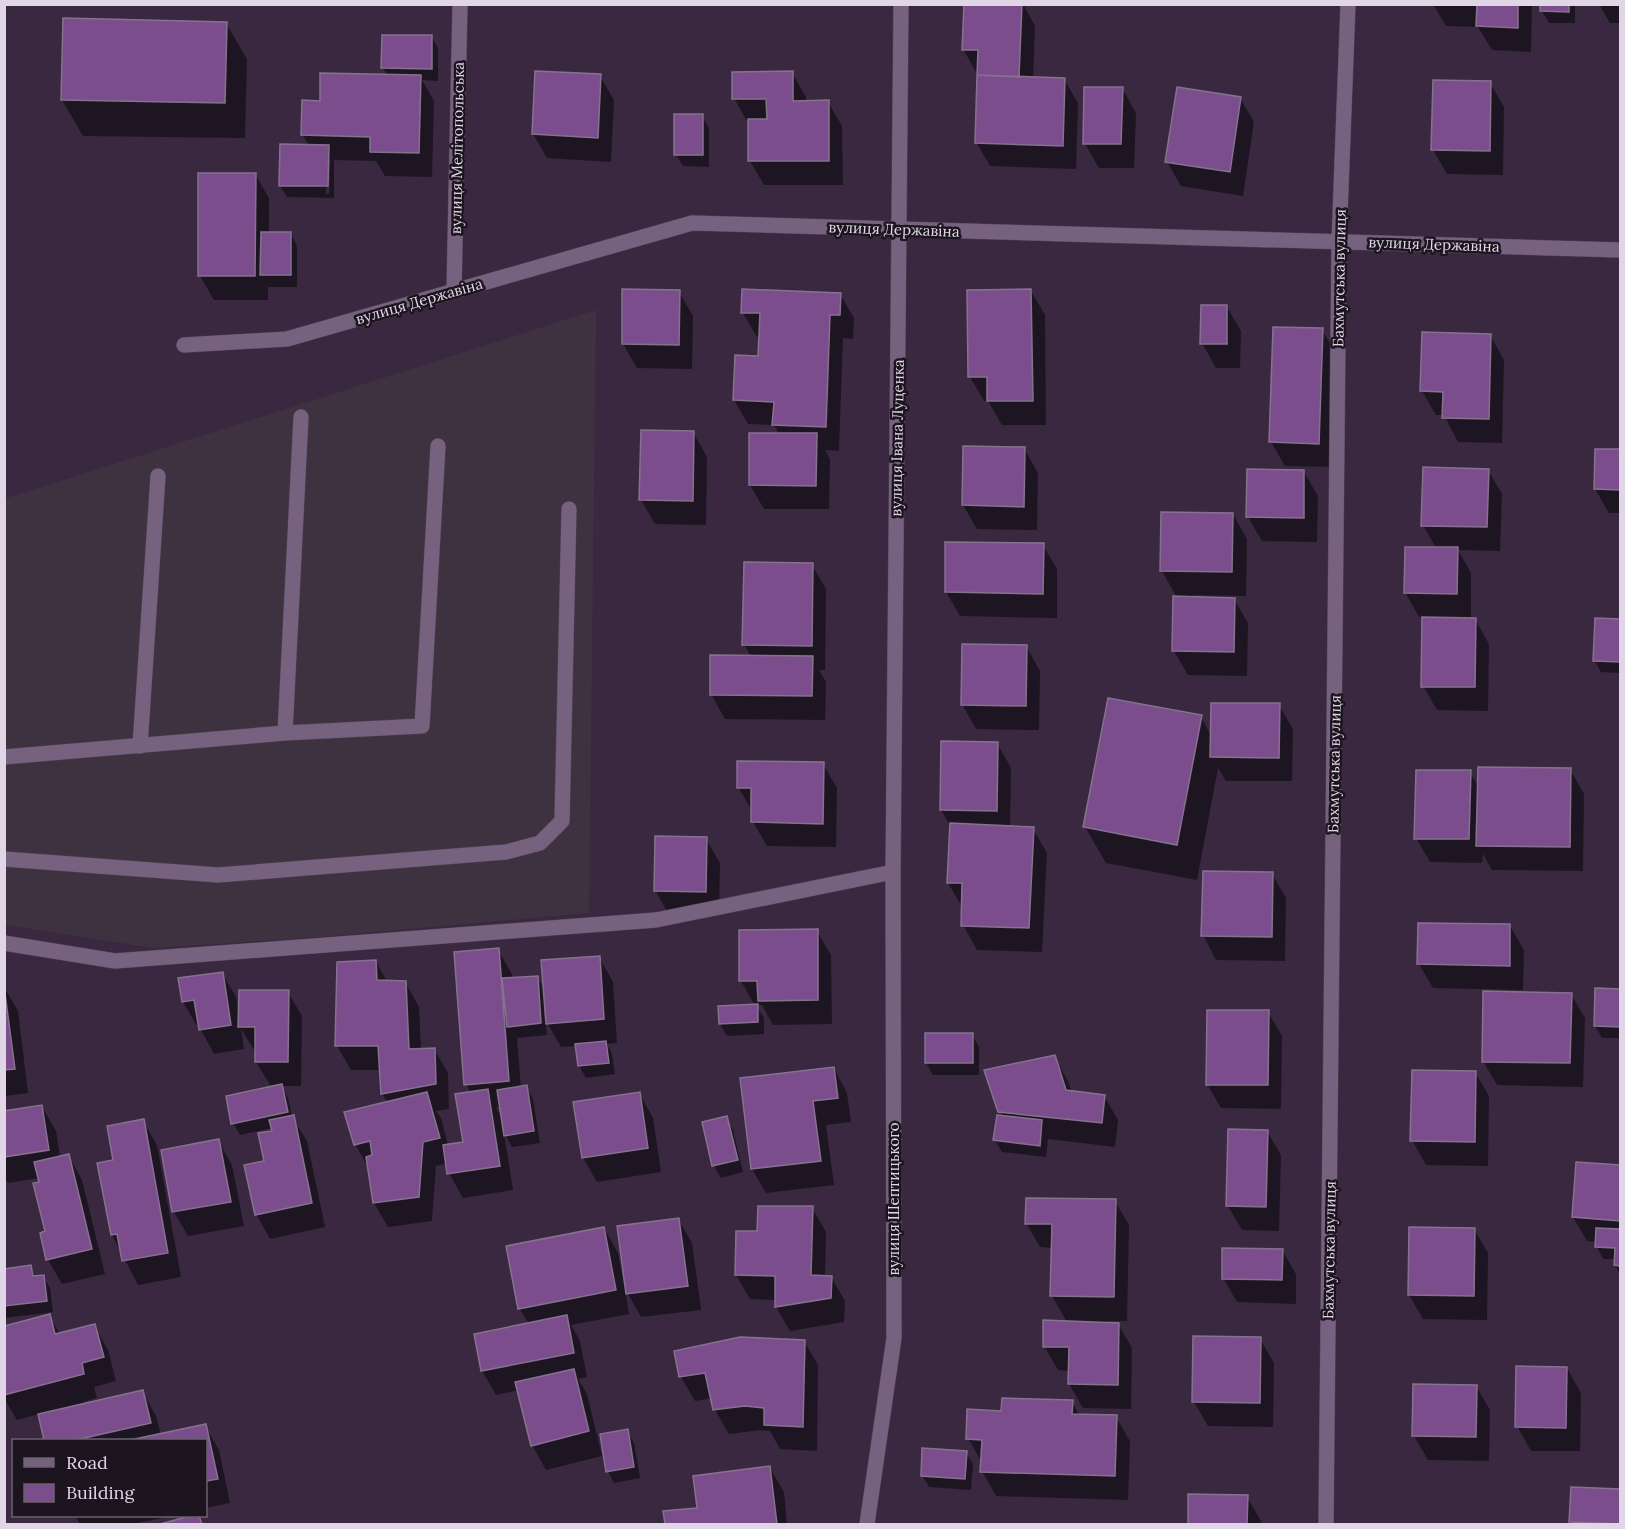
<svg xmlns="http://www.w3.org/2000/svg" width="1625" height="1529" viewBox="0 0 1625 1529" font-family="Lora,serif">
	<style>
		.industrial { fill: #3e3241 }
		.shadow { fill: #0007; fill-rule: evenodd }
		.building { fill: #7b4d8c; stroke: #86728e; stroke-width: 1.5 }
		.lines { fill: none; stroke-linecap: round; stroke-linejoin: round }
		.lane-casing { stroke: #524358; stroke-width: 16 }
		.street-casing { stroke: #524358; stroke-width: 16 }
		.lane { stroke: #76627e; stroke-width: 15 }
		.street { stroke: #76627e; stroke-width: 15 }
		.labels { text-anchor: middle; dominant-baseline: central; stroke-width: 5; stroke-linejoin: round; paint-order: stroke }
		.street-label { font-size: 15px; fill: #e1d6e6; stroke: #1c141f }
	</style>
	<rect width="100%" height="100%" fill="#392840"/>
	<path class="industrial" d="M596 310 589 913 308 938 153 948 5 925 4 499Z"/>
	<path class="shadow" d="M965 4H1023L1035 26 1033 79H1064L1078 103 1076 169 990 166 976 142 977 74 963 49Z
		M1433 4H1532L1531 52 1492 50 1478 27 1446 26Z
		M1542 4H1575V23H1549L1542 11Z
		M1599 4H1620V23H1610Z
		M226 23 247 59 245 138 83 136 62 100Z
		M431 36 438 48V81L422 80 434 101 432 177 385 176 376 161 334 160V198L287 197 280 186 309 146 303 135 304 102H321L388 76 383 68ZM327 160H330L329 194H326Z
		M792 73 806 97V102H828L842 126 843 185H764L750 161V123H748L734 98Z
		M600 76 614 100 611 162 547 158 533 134Z
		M1490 83 1504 107 1503 175 1447 174 1433 150Z
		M1122 88 1136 113 1134 168H1099L1085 144Z
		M1240 98 1254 122 1243 196 1181 186 1167 162Z
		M702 116 709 128V167L683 166 676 155Z
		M255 174 269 198V233L291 234 297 246V287H268V300H214L200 276Z
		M1031 291 1045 315 1046 425H1002L988 401H984L970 377Z
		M679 292 693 316 692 369 637 368 623 344Z
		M840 294 854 318 853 339 843 338 839 451 825 450 830 459 829 509H764L750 485 779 434 774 425 748 424 734 400 760 357V337H757L743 313Z
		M1227 307 1241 331 1240 368H1216L1202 343Z
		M1322 330 1336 354 1333 467 1285 466 1271 442Z
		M1490 335 1504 360 1502 443 1458 442 1444 415H1436L1422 391Z
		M642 432H693L707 457 706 525 655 524 641 500Z
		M1024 448 1038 473 1037 530 977 529 963 505Z
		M1596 450H1620V513H1609L1595 489Z
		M1488 470 1502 494 1500 551 1458 550 1471 573V619H1475L1489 644 1488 711 1437 710 1423 686 1424 617H1419L1405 592 1436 548 1423 525Z
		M1304 472 1318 496 1317 542 1262 541 1248 517Z
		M1233 514 1247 539 1246 596 1193 595V598L1234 599 1248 623 1247 676 1188 675 1174 651 1177 598 1162 571Z
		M947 544 1043 545 1057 569V618L960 616 946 592Z
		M812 565 826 589 825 670H819L826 682 825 720 725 719 711 694 751 657 744 644Z
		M1596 620 1620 621V673L1601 672 1594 660Z
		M1026 646 1040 671 1039 730 976 729 962 704Z
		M1279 705 1293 729 1292 781H1226L1218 768 1197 880 1106 863 1085 827 1201 717 1212 737Z
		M997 743 1011 768 1010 828 1033 829 1047 853 1042 952 977 950 963 925 962 907 948 883 951 827 941 810Z
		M823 764 837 788 836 847 767 846 753 822 752 811 738 787Z
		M1570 769 1584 794 1583 871 1492 870 1483 854 1482 863 1430 862 1416 838 1470 772 1479 788Z
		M706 839 720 863 719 915H669L655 890Z
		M1272 874 1286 898 1285 961 1216 960 1203 935Z
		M1510 926 1524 950 1523 990 1433 988 1419 964Z
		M817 931 831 955 832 1024 773 1025 762 1005H756L764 1018V1034L727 1036 720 1024 755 1006 741 981V932Z
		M498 950 512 974V979L537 977 545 991 599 957 613 982 617 1043 607 1044 612 1054 615 1074 586 1078 579 1066 577 1046 561 1047 546 1021 547 1035 517 1038 521 1088 526 1087 533 1099 540 1143 512 1147 504 1133 513 1190 463 1198 449 1173 447 1163 436 1166 432 1221 388 1227 374 1203 369 1169 355 1144 388 1103 382 1093 381 1070H351L337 1046 376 961 387 982H405L419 1007 421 1050 434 1049 448 1073 449 1109 436 1111 441 1118 448 1145 464 1143 471 1094 466 1084ZM496 1107H501L502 1117Z
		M222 973 236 997 238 1010 288 992 302 1016 301 1086H281L288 1098 292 1117 307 1141 325 1227 270 1239 256 1214 273 1128 240 1135 233 1123 272 1088 256 1062 257 1050H254L241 1029 244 1049 214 1054 199 1026H197L183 1002 180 980Z
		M4 987 18 1011 28 1093 4 1096Z
		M1597 990 1620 991V1038H1602L1595 1026Z
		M1571 994 1585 1018 1583 1087 1497 1085 1483 1061Z
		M1268 1012 1282 1036 1281 1109 1221 1108 1207 1084Z
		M972 1035 979 1047V1075H933L926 1063Z
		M1054 1057 1068 1081 1072 1092 1104 1096 1118 1120 1115 1147 1048 1139 1046 1157 1002 1152 995 1140 1003 1117 1000 1111Z
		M834 1068 847 1093 851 1122 826 1125 834 1185 766 1193 752 1169Z
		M1475 1072 1489 1096 1488 1166 1426 1165 1412 1140Z
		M639 1093 653 1118 661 1172 597 1182 583 1158 575 1103Z
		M42 1107 56 1131 60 1157 68 1155 82 1180 105 1274 62 1284 48 1260 42 1234 47 1232 39 1178 8 1183 4 1176V1112Z
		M726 1118 733 1130 743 1172 721 1178 714 1166 703 1123Z
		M143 1121 157 1145 181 1277 138 1285 112 1235 114 1161Z
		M1229 1131H1267L1281 1155 1279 1231 1242 1230 1228 1206Z
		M218 1141 232 1165 244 1226 188 1236 174 1212 162 1151Z
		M1577 1164 1620 1167V1274L1615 1265 1616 1259H1603L1597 1247V1242L1587 1241 1573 1217Z
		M1115 1201 1129 1225 1127 1321H1107V1324H1118L1132 1348 1131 1409 1083 1408 1069 1384V1371L1058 1370 1044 1346 1067 1322 1052 1296 1053 1248 1040 1247 1026 1223Z
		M812 1208 826 1232 825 1277H831L845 1301 844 1322 790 1331 776 1307V1300L750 1299 736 1275 759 1233Z
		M678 1219 692 1243 701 1310 641 1317 625 1289 629 1314 571 1325 580 1341 587 1377 578 1379 587 1394 602 1456 546 1470 532 1445 519 1390 496 1395 482 1371 475 1335 529 1324 519 1308 604 1228 618 1253 624 1285 626 1284Z
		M1474 1229 1488 1253 1487 1320 1423 1319 1409 1295Z
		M1282 1250 1296 1274V1304L1237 1302 1223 1278Z
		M30 1267 36 1277 43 1276 50 1288 53 1312 4 1318V1281Z
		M49 1316 60 1334 94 1325 108 1350 116 1381 94 1387 97 1398 83 1402 84 1405 142 1391 156 1416 161 1435 205 1426 219 1450 230 1503 206 1508V1440H46L39 1414 17 1420 4 1398V1327Z
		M1260 1339 1274 1363 1273 1427 1208 1426 1194 1402Z
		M804 1341 818 1365 817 1451 780 1449 770 1431 760 1430 729 1434 715 1410 712 1398 695 1401 681 1377 676 1352Z
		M1567 1368 1581 1393 1580 1451H1531L1517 1426Z
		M1476 1386 1490 1410 1489 1461 1428 1460 1414 1436Z
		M1072 1402 1080 1416 1116 1417 1130 1441 1128 1500 996 1496 982 1471V1463L968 1438 1003 1412Z
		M627 1431 634 1443 640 1478 614 1483 608 1471Z
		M966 1453 973 1464 971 1490 929 1487 922 1475Z
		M770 1468 784 1492 787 1524H666L665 1513 698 1509Z
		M1572 1488 1620 1491V1524H1572Z
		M1190 1496 1247 1497 1261 1521V1524H1189Z
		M75 1516H173L132 1524H80Z
		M195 1516H198L203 1524H165Z"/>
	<path class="building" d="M964 4H1022L1019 77 977 75 978 50H962Z
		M1477 4H1518V28L1476 26Z
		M1540 4H1569V12L1540 11Z
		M63 18 227 22 225 103 61 100Z
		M382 35H432V69L381 68Z
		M535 71 601 74 598 138 532 134Z
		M793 71V101L829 100V161H748V119H767L766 99H732V72Z
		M320 73 421 75 419 153 370 152V137L301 135 302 100 320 101Z
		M977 75 1065 78 1063 146 975 143Z
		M1433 80 1491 81 1490 151 1431 150Z
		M1084 87H1123L1121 144H1083Z
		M1177 87 1241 97 1230 172 1165 162Z
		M674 114H703V155H674Z
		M280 144 329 145 328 186H279Z
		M198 173H256L255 276H198Z
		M261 232H291V275H260Z
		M622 289 680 290 679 345 622 344Z
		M742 289 841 293 840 315H830L826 427 772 425 774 402 733 400 735 355 758 356 760 313H741Z
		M1031 289 1033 401H987V377H968L967 290Z
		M1201 305H1227V344H1200Z
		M1273 327 1323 328 1319 444 1269 442Z
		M1422 332 1491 334 1489 419 1442 418 1443 392 1420 391Z
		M641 430 694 431 693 501 639 500Z
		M749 433H817L816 486 749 485Z
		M963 446 1025 447 1024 507 962 505Z
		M1595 449H1620V490L1594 489Z
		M1423 467 1489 469 1487 527 1421 526Z
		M1247 469 1304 470V518L1246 517Z
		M1161 512 1233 513 1232 572 1160 571Z
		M945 542 1044 543 1043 594 945 592Z
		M1405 547H1458L1457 594 1404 593Z
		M744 562 813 563 812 646 742 645Z
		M1173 596 1235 598 1234 652 1172 651Z
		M1422 617 1476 618 1475 687H1421Z
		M1595 618 1620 619V662L1593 661Z
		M962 644 1027 645 1026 706 961 705Z
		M710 655 813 656 812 696 710 695Z
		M1108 698 1202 715 1177 845 1083 827Z
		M1211 703H1280L1279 758 1210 757Z
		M941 741 998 742 997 811 940 810Z
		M737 761 824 762 823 824 751 822V788H737Z
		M1478 767 1571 768 1570 847 1476 846Z
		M1416 770H1471L1469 839H1414Z
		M950 823 1034 827 1029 928 961 926 962 883H947Z
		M655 836 707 837 706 892 654 891Z
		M1203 871 1273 872 1272 937 1201 936Z
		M1418 923 1510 924V966L1417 964Z
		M818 929V1000L758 1001 757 981H739V930Z
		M499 948 509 1081 464 1085 454 952Z
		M600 956 604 1019 546 1024 541 960Z
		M376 960 377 980 406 981 409 1049 435 1048 436 1084 381 1094 378 1046H335L337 962Z
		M223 972 231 1025 199 1030 194 1000 182 1002 178 978Z
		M538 976 541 1023 507 1027 502 978Z
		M4 986 15 1069 4 1070Z
		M1595 988 1620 989V1027L1594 1026Z
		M239 990H289L288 1062H255V1027H238Z
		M1483 991 1572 993 1570 1063 1482 1062Z
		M758 1004V1022L719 1024 718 1006Z
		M1207 1010H1269L1268 1085H1206Z
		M925 1033H973V1063H925Z
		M606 1041 609 1063 578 1066 575 1044Z
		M1055 1055 1066 1090 1105 1095 1102 1123 998 1112 984 1070Z
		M834 1067 838 1098 813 1101 821 1161 751 1169 740 1078Z
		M1412 1070 1476 1071 1475 1142 1410 1141Z
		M282 1084 288 1112 231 1124 226 1096Z
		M527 1085 534 1131 504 1136 497 1090Z
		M488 1089 500 1166 447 1174 443 1145 463 1142 455 1094Z
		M427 1092 440 1138 423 1142 419 1197 373 1203 366 1157 372 1155 370 1141 354 1145 344 1112Z
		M640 1092 648 1148 582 1158 573 1102Z
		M42 1105 49 1150 4 1157V1111Z
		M294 1115 312 1203 255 1215 244 1165 264 1161 258 1133 272 1131 269 1120Z
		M997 1115 1042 1120 1040 1146 993 1140Z
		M727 1116 738 1160 712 1166 702 1122Z
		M144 1119 168 1253 122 1261 117 1234 111 1235 97 1163 113 1160 107 1126Z
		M1228 1129 1268 1130 1266 1207 1226 1206Z
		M219 1139 231 1202 172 1212 161 1150Z
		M69 1154 92 1249 46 1260 40 1233 45 1231 33 1183 39 1182 34 1162Z
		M1576 1162 1620 1165V1221L1572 1217Z
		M1026 1198 1116 1199 1114 1297 1050 1296 1052 1224H1025Z
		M758 1206H813L811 1275 832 1276 831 1298 775 1307V1276L735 1275 736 1231H757Z
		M679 1218 688 1286 626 1294 617 1226Z
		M604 1227 616 1290 518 1309 506 1246Z
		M1409 1227 1475 1228 1474 1296 1408 1295Z
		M1596 1228 1620 1229V1266L1614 1265 1615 1248 1595 1247Z
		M1222 1248 1283 1249 1282 1280 1222 1279Z
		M31 1265 33 1276 44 1275 47 1301 4 1306V1269Z
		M50 1314 55 1334 95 1324 104 1357 82 1363 84 1374 4 1395V1326Z
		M567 1315 574 1353 481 1371 474 1334Z
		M1043 1320 1119 1323 1118 1385 1068 1384 1069 1347H1043Z
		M1193 1336 1261 1337 1260 1403 1192 1402Z
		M740 1337 805 1340 803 1427 764 1425V1408L745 1406 713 1410 705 1373 679 1377 674 1351Z
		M1516 1366 1567 1367 1566 1428 1515 1427Z
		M574 1369 589 1431 531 1446 515 1382Z
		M1413 1384 1477 1385 1476 1437 1412 1436Z
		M143 1390 151 1423 76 1440H44L38 1414Z
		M1002 1398 1073 1400 1072 1414 1117 1415 1115 1476 980 1472 982 1440 966 1439 967 1409 1001 1411Z
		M206 1424 218 1479 206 1481V1440H130Z
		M628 1429 634 1467 606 1472 600 1434Z
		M922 1448 967 1451 965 1479 921 1476Z
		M770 1466 777 1524H665L663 1511 697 1508 693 1476Z
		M1571 1487 1620 1489V1524L1569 1522Z
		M1188 1494 1248 1495 1247 1524H1188Z
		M190 1516H199L202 1524H160Z"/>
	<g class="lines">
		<g class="lane-casing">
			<path id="lane" d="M285 733 301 417
				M140 746 158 476
				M4 757 285 733 422 726 438 446
				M4 859 218 875 506 852 540 843 562 821 569 509
				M4 943 115 961 656 920 893 872"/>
		</g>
		<g class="street-casing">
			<path id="street" d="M454 291 460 4
				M184 345 287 339 692 223 1620 250
				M867 1524 894 1338 893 872 901 4
				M1326 1524 1339 241 1348 4"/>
		</g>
		<use href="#lane" class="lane"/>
		<use href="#street" class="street"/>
	</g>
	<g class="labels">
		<g class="street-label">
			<text transform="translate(457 148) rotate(-89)">вулиця Мелітопольська</text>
			<text transform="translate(894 229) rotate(2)">вулиця Державіна</text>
			<text transform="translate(1434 244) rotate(2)">вулиця Державіна</text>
			<text transform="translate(1339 278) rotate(-89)">Бахмутська вулиця</text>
			<text transform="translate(419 301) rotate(-16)">вулиця Державіна</text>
			<text transform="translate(897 438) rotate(-89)">вулиця Івана Луценка</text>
			<text transform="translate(1334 764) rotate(-89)">Бахмутська вулиця</text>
			<text transform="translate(893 1199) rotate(-90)">вулиця Шептицького</text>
			<text transform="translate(1329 1250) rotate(-89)">Бахмутська вулиця</text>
		</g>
	</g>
	<rect width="1625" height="1529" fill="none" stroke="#e1d6e6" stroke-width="12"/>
	<rect x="12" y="1439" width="195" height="78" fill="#1c141f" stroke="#6b626f" stroke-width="1.5"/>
	<rect x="24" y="1458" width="30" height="9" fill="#76627e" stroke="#6b626f" stroke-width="1.5"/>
	<text x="66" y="1469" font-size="18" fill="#e1d6e6">Road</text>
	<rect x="24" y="1484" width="30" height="18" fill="#7b4d8c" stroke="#6b626f" stroke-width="1.5"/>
	<text x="66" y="1499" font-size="18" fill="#e1d6e6">Building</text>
</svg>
